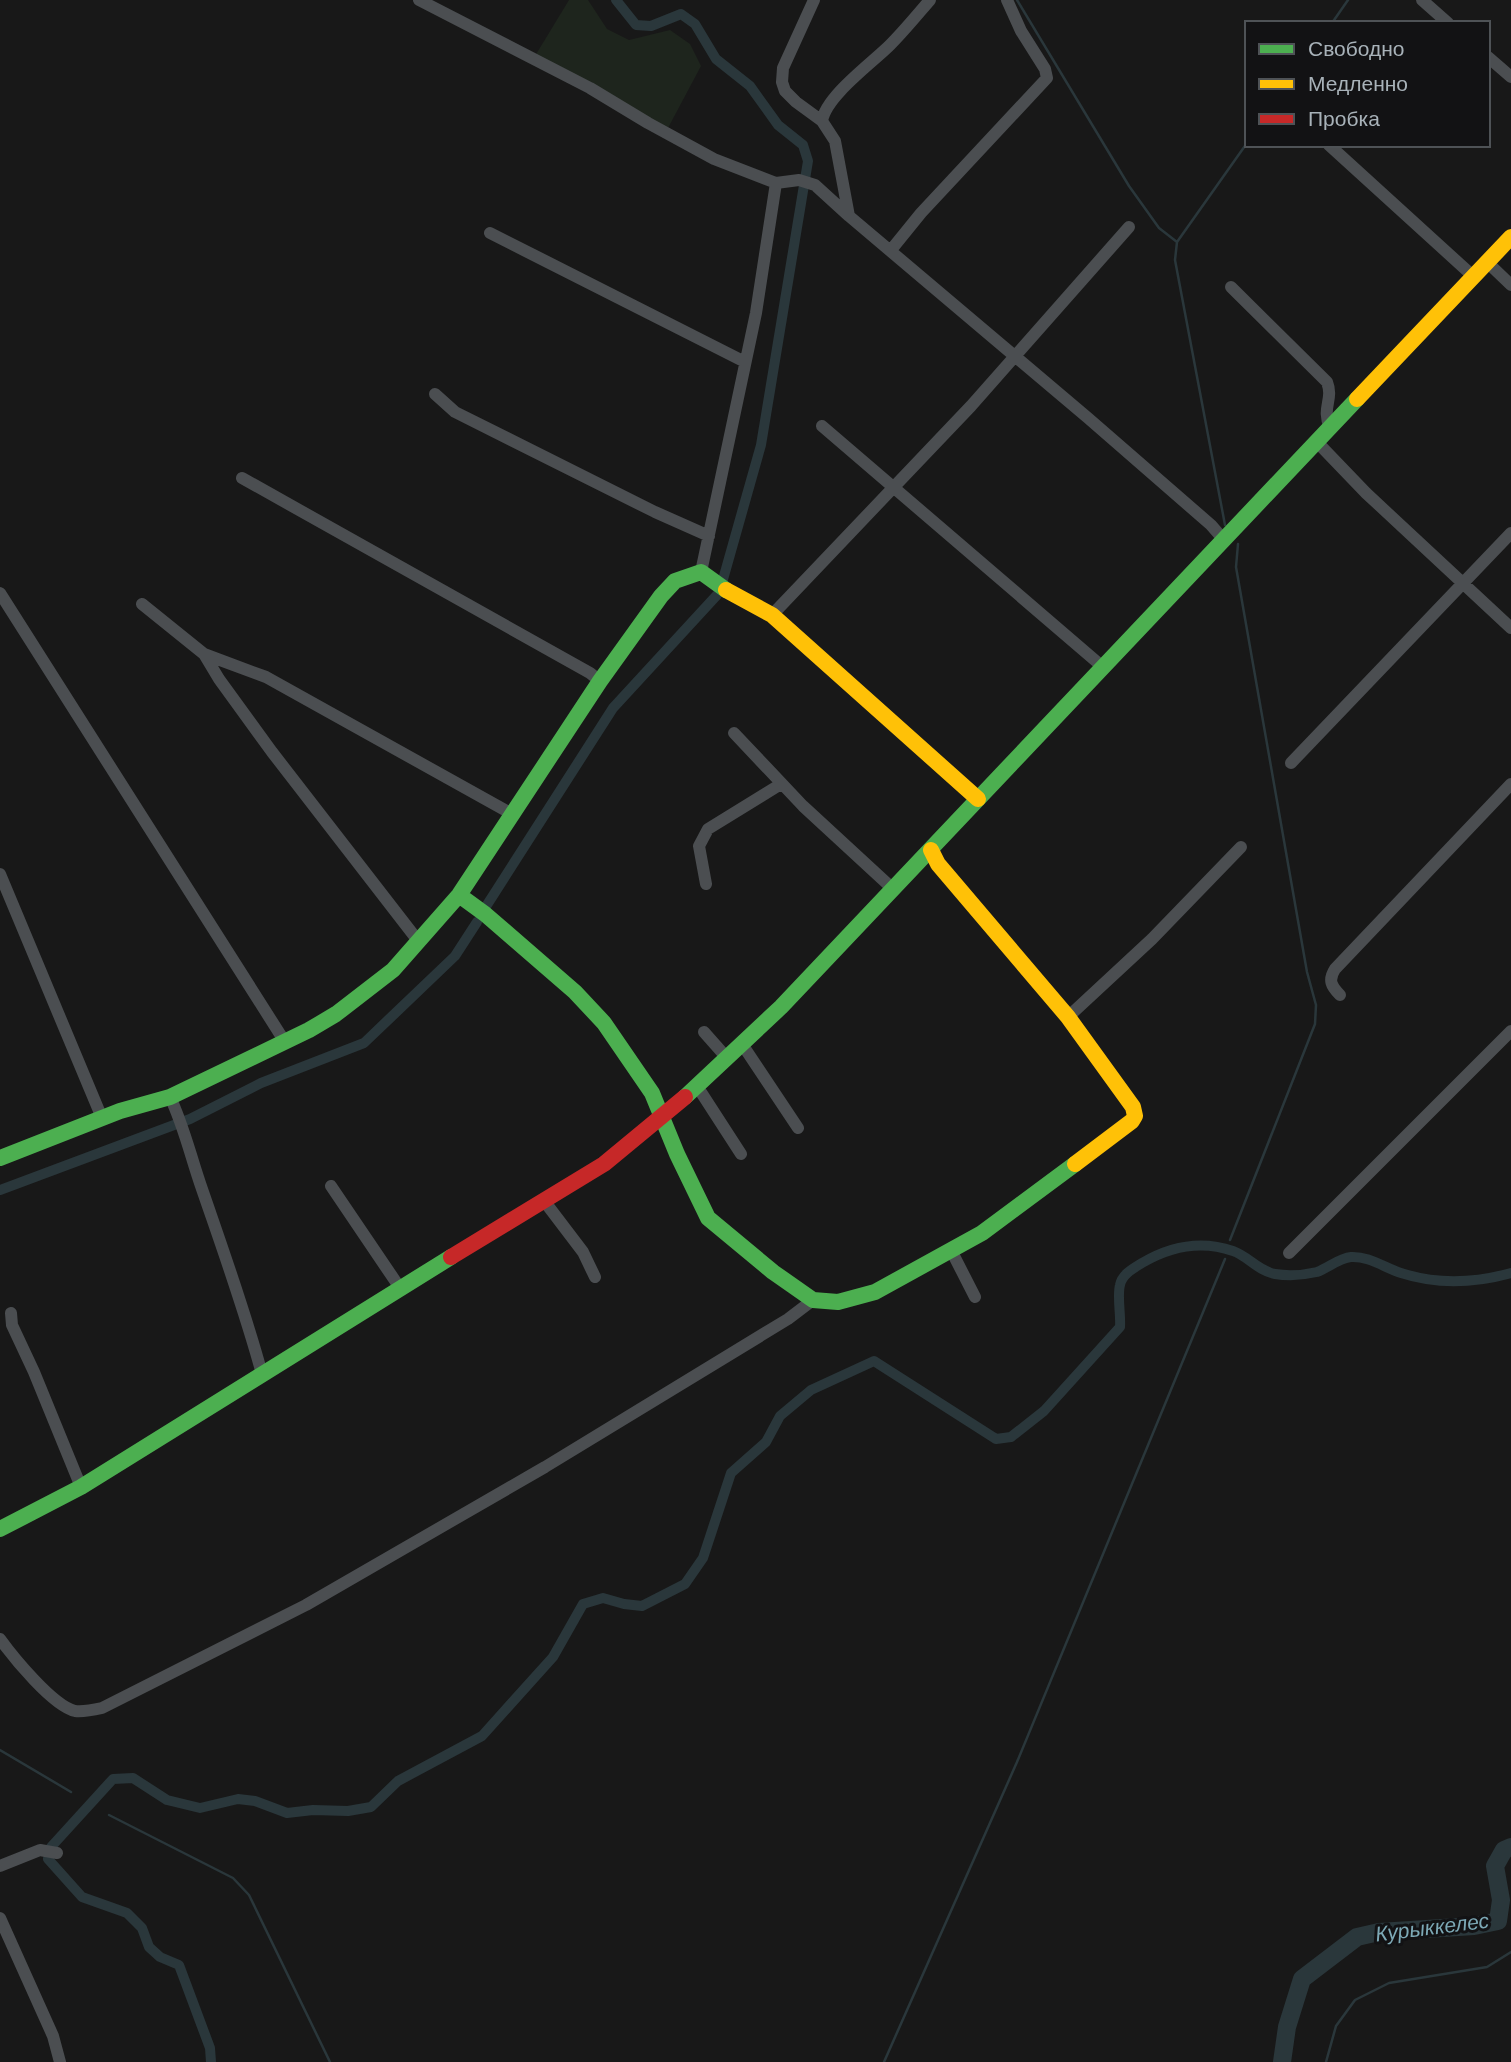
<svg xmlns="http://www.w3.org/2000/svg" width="1511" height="2062" viewBox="0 0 1511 2062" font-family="Arial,sans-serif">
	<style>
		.green { fill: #1e251d }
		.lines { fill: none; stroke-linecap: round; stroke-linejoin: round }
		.stream { stroke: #2a373b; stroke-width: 2.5 }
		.canal { stroke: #2a373b; stroke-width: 10 }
		.river { stroke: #2a373b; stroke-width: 18 }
		.street { stroke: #4b4e51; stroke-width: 12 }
		.fast { stroke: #4caf50; stroke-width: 16 }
		.slow { stroke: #ffc107; stroke-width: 16 }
		.jam { stroke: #c62828; stroke-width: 16 }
		.labels { text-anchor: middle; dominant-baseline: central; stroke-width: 6; stroke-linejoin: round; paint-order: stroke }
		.water-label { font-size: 21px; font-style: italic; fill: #7da9b6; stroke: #121214 }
	</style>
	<rect width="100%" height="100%" fill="#181818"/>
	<path class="green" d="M569 0H588L607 29 629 40 670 30 690 44 701 66 668 128 535 56Z"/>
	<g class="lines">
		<path class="stream" d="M1017 0 1129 186 1159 228 1177 242
			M1332 23 1348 0
			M1225 525 1175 260 1177 242 1247 143
			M1230 1240 1315 1024 1316 1005 1307 972 1236 567 1238 544
			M0 1750 71 1792
			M109 1815 233 1878 249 1895 330 2062
			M884 2062 1017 1762 1225 1259
			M1326 2062 1336 2026 1355 2000 1389 1983 1487 1967 1511 1952"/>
		<path class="canal" d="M616 0 636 25 651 26 681 14 695 24 716 59 750 86 778 125 803 145 808 161 761 445 722 583
			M485 908 613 708 717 595
			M0 1190 190 1119 261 1083 364 1043 455 956 477 922
			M211 2062 210 2048 179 1965 160 1957 149 1947 142 1928 127 1913 82 1897 48 1859 51 1847 113 1779 133 1778 167 1800 200 1808 238 1799 255 1801 287 1813 313 1810 348 1811 371 1807 398 1781 482 1736 553 1657 583 1604 603 1598 624 1604 642 1606 685 1584 703 1558 731 1473 766 1442 780 1416 811 1390 874 1361 996 1439 1011 1437 1044 1411 1120 1327C1121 1315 1117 1296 1120 1285 1122 1274 1134 1268 1142 1263 1171 1246 1201 1240 1233 1251 1248 1256 1258 1271 1275 1274 1288 1276 1304 1275 1317 1272 1328 1268 1339 1258 1351 1257 1369 1256 1385 1268 1401 1273 1438 1285 1475 1283 1511 1273"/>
		<path class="river" d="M1282 2062 1287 2027 1302 1979 1357 1937 1379 1932 1474 1926 1498 1921 1501 1900 1495 1866 1504 1850 1511 1847"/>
		<path class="street" d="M419 0 590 88 648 123 714 159 776 183 799 180 815 185 849 216 1088 418 1211 525 1224 540
			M814 0 783 68 782 82 785 91 796 102 822 121 835 141 849 216
			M1422 0 1448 23
			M1488 57 1511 77
			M822 121C826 96 872 63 890 45 904 31 917 15 930 0
			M1329 145 1474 277
			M490 233 745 362
			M891 250 921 213 1047 78 1045 69 1021 31 1007 0
			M1487 262 1511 285
			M1231 287 1327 382C1334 400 1321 407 1330 428
			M435 394 455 412 655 512 709 536
			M822 426 1104 668
			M1317 442 1366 493 1511 628
			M242 478 590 673 600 681
			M701 572 756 313 776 183
			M0 593 285 1042
			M142 604 204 654 266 677 512 814
			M772 615 971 406 1129 227
			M204 654 219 679 272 752 419 942
			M734 733 803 806 893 889
			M1291 763 1511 533
			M0 874 102 1118
			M706 884 699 846 708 829 781 784
			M1340 995C1331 986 1328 980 1335 969L1511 784
			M1068 1017 1152 939 1241 847
			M704 1032 727 1058
			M742 1044 798 1128
			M697 1086 741 1154
			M170 1097C184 1126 191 1158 202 1189 223 1250 245 1311 262 1374
			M331 1186 400 1288
			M545 1202 583 1252 595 1277
			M951 1250 975 1297
			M1289 1253 1511 1031
			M11 1313 12 1325 34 1372 81 1487
			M0 1639C13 1657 53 1706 75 1711 84 1712 93 1710 102 1708L306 1605 545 1467 788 1319 813 1300
			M0 1866 40 1850 57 1853
			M0 1918 53 2036 60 2062"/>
		<path class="fast" d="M459 895 485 914 575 992 604 1023 652 1093 677 1154 708 1218 773 1272 813 1300 838 1302 875 1292 982 1233 1075 1164
			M685 1097 781 1007 1357 399
			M0 1158 120 1111 170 1097 309 1030 336 1014 393 970 459 895 600 681 661 596 675 581 701 572 726 590
			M0 1529 81 1487 451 1257"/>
		<path class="slow" d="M1357 399 1511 237
			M726 590 772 615 978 799
			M931 850 938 864 1068 1017 1133 1107 1135 1116 1132 1121 1075 1164"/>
		<path class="jam" d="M451 1257 604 1164 685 1097"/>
	</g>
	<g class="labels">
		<g class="water-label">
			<text transform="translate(1432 1927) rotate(-7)">Курыккелес</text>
		</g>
	</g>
	<rect x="1245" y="21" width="245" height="126" fill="#121214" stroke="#4e5256" stroke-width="2"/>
	<rect x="1259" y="44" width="35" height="10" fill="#4caf50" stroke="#4e5256" stroke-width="2"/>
	<text x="1308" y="56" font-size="21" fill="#a8b2b9">Свободно</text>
	<rect x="1259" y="79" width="35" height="10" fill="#ffc107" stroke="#4e5256" stroke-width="2"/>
	<text x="1308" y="91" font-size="21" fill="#a8b2b9">Медленно</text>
	<rect x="1259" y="114" width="35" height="10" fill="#c62828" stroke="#4e5256" stroke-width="2"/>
	<text x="1308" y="126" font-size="21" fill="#a8b2b9">Пробка</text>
</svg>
